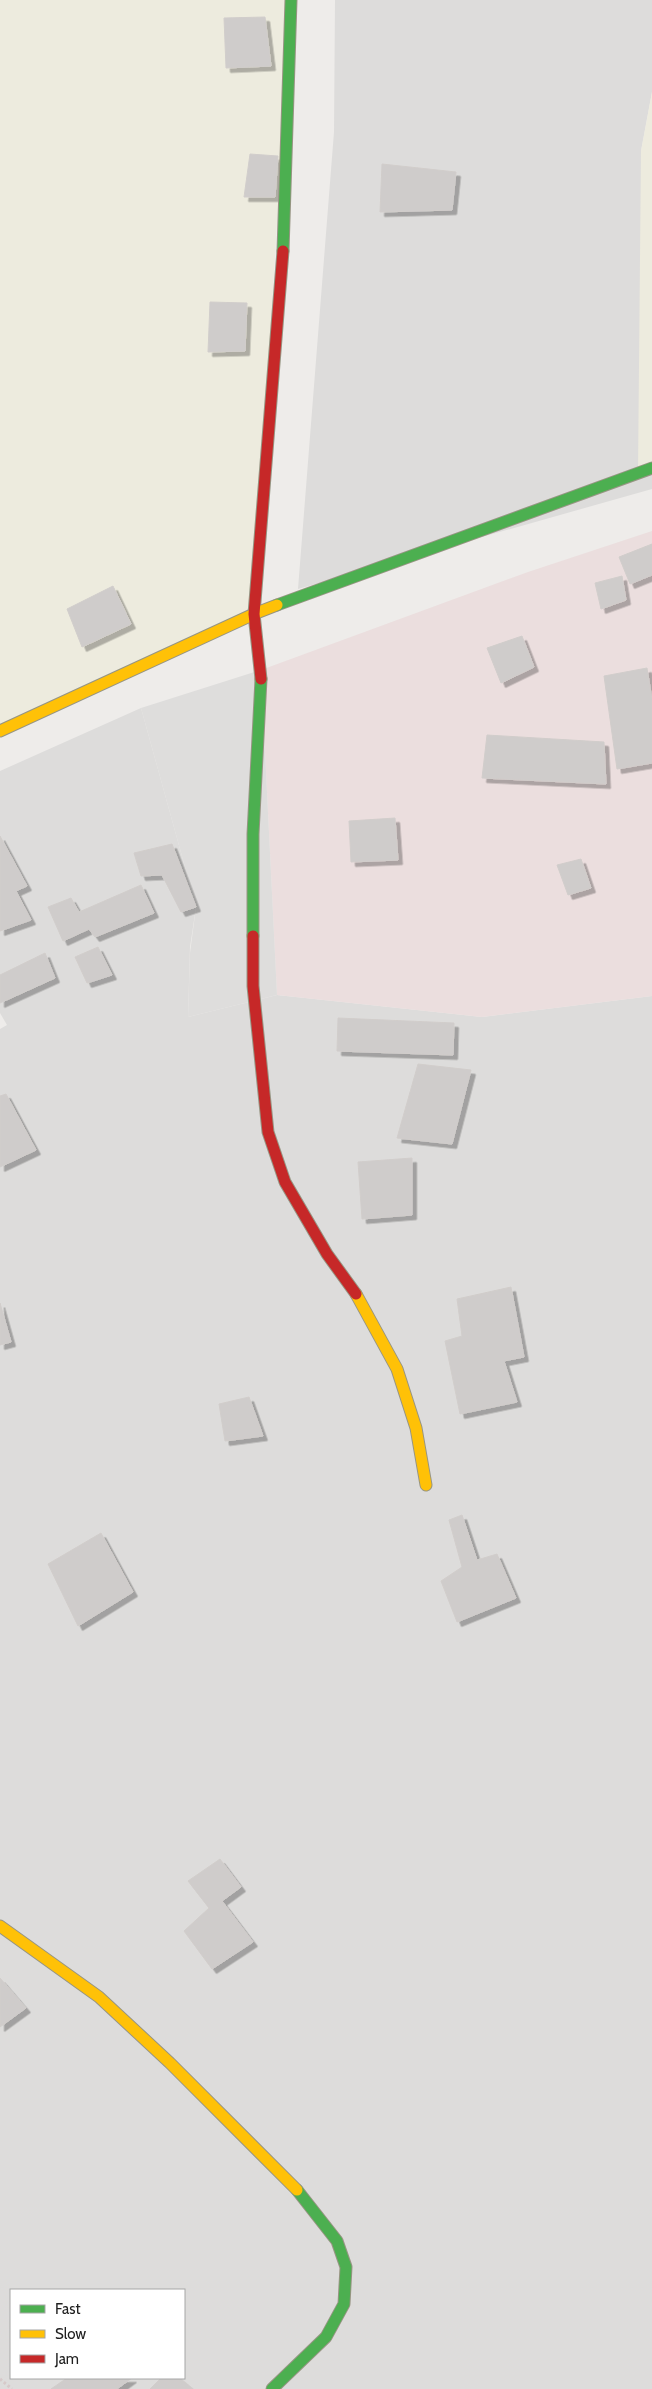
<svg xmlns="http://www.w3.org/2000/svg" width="652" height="2389" viewBox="0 0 652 2389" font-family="Cabin,sans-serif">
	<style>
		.residential { fill: #dddcdb; fill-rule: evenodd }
		.commercial { fill: #ebdede }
		.farmland { fill: #edebde }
		.parking { fill: #dedddc }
		.building { fill: #cfcccb; stroke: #d1cdcb; filter: url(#shadow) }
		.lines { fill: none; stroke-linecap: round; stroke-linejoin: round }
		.fast-casing { stroke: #979583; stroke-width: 13 }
		.slow-casing { stroke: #979583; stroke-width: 13 }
		.jam-casing { stroke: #979583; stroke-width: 13 }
		.path { stroke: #d6c9c9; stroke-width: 3; stroke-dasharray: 2.5 2.5; stroke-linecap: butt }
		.fast { stroke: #4caf50; stroke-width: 11 }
		.slow { stroke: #ffc107; stroke-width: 11 }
		.jam { stroke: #c62828; stroke-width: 11 }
	</style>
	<defs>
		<filter id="shadow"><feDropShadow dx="4.5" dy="4.5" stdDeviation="0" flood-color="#0004"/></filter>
	</defs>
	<rect width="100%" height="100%" fill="#eeecea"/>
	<path class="residential" d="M335 0H652V92L641 151 652 360V489L298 589 334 132Z
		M141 708 196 907 190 947 188 1017 277 995 482 1017 652 996V2389H0V1029L7 1025 0 1013V771ZM11 2290H184V2378H11Z"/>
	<path class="commercial" d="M652 531V996L482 1017 277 995 261 670 528 572Z"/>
	<path class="farmland" d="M0 0H290L254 613 0 732Z
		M652 92V466L638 473 641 151Z"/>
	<path class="parking" d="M261 670 277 995 188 1017 190 953 196 907 141 708Z"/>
	<path class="building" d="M265 17 271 66 226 68 224 18Z
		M250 154 278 156 275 197H244Z
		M382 164 456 172 452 210 380 212Z
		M210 302 247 303 245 351 208 352Z
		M652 544V575L630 584 619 557Z
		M622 576 626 600 601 609 595 583Z
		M113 586 131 624 82 647 67 609Z
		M522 636 534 667 501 683 487 648Z
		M647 668 652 700V763L617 769 604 676Z
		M487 735 604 742 606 784 482 778Z
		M395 818 398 860 351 862 349 821Z
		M0 836 27 886 16 891 31 920 0 931Z
		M172 844 196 907 181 912 162 875 141 876 134 853Z
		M581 859 591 888 568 895 557 865Z
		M141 885 154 913 95 937 89 929 63 941 48 907 71 898 79 912Z
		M98 947 112 975 87 983 75 957Z
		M45 953 55 978 0 1003V975Z
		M338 1018 454 1023 453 1055 337 1051Z
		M418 1064 471 1070 452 1144 397 1138Z
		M6 1094 36 1150 0 1167V1096Z
		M412 1158V1215L362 1219 358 1162Z
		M511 1287 524 1357 504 1361 517 1402 460 1414 445 1341 462 1336 457 1299Z
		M0 1303 11 1342 0 1345Z
		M249 1397 263 1436 225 1441 219 1404Z
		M462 1515 477 1560 497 1554 516 1598 457 1622 441 1581 462 1567 449 1520Z
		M101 1533 133 1592 78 1626 48 1564Z
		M220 1859 241 1887 222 1901 253 1942 212 1969 184 1931 209 1908 188 1881Z
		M0 1978 26 2008 0 2027Z
		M67 2378H132L117 2389H51Z
		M161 2378H180L193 2389H150Z"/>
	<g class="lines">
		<g class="fast-casing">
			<path id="fast" d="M283 251 291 0
				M277 605 652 468
				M253 936V834L261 679
				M272 2389 326 2337 344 2304 346 2267 337 2241 297 2190"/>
		</g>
		<g class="slow-casing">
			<path id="slow" d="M0 731 254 614 277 605
				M356 1294 397 1369 416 1428 426 1485
				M0 1926 99 1997 170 2063 297 2190"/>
		</g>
		<g class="jam-casing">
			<path id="jam" d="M261 679 254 614 283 251
				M253 936V986L268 1132 285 1182 327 1254 356 1294"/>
		</g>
		<path class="path" d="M0 2379 12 2389"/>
		<use href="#fast" class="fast"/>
		<use href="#slow" class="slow"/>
		<use href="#jam" class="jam"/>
	</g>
	<rect x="10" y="2289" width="175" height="90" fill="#ffffff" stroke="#a6a6a6"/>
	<rect x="20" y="2305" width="25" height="8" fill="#4caf50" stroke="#a6a6a6"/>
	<text x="55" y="2314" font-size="15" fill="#202020">Fast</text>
	<rect x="20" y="2330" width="25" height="8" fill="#ffc107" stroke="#a6a6a6"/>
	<text x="55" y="2339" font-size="15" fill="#202020">Slow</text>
	<rect x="20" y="2355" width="25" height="8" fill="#c62828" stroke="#a6a6a6"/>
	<text x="55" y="2364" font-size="15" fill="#202020">Jam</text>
</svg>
